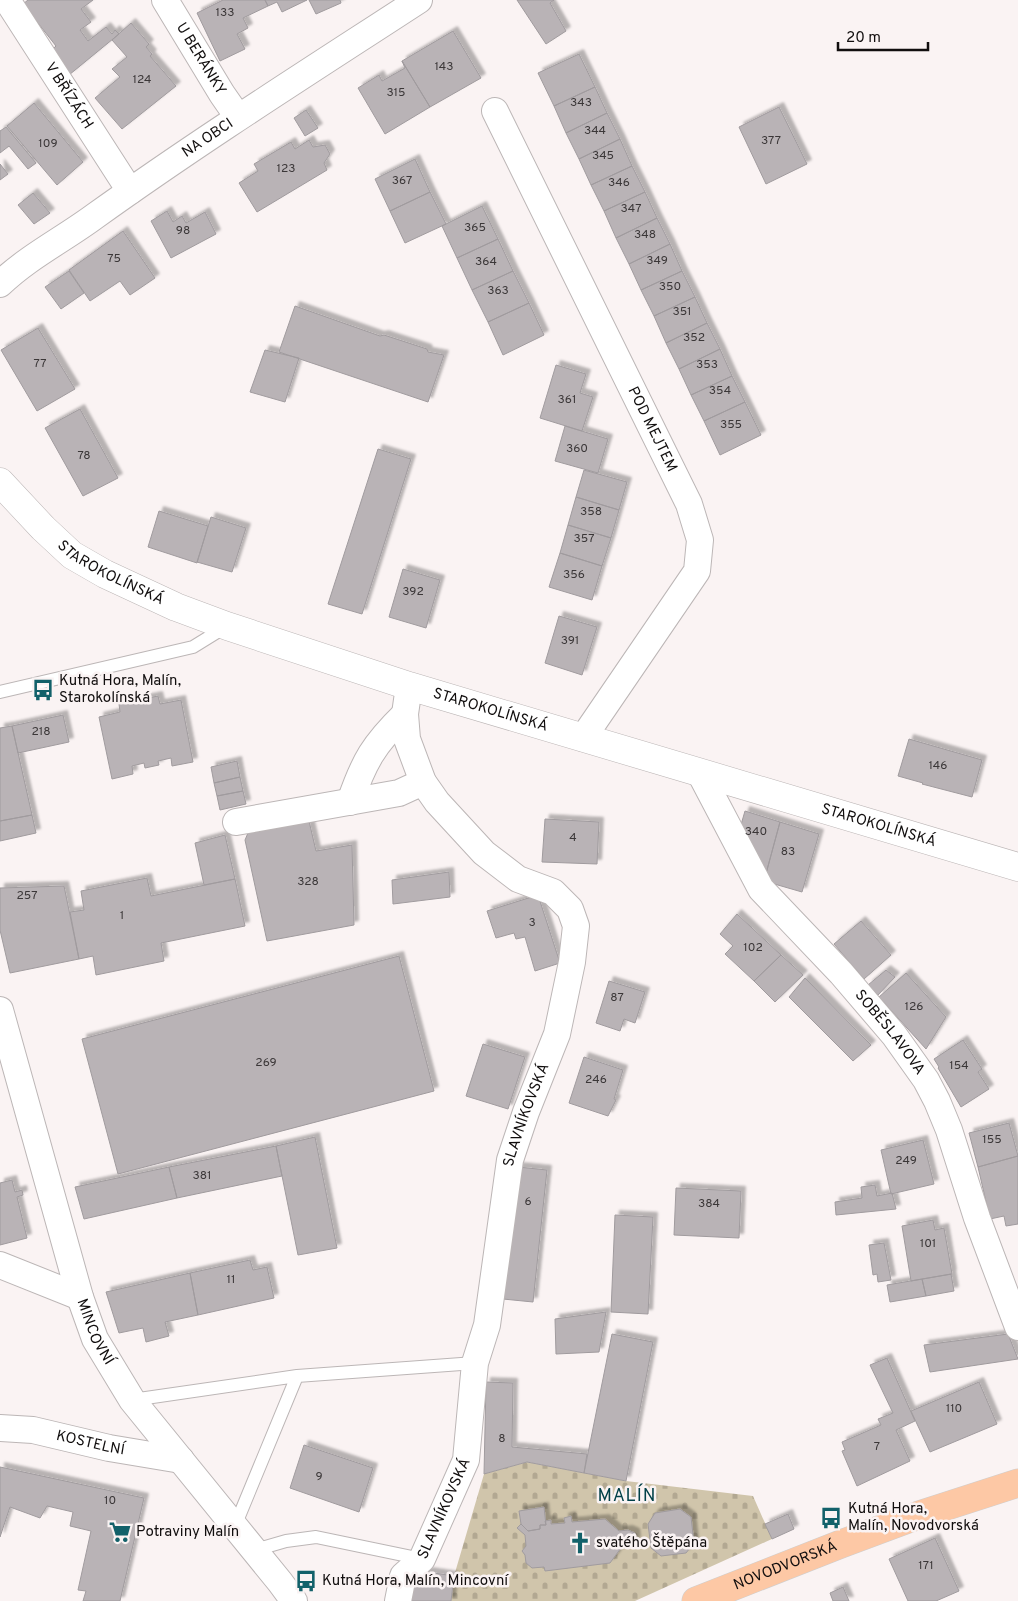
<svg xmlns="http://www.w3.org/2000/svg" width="1018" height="1601" viewBox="0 0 1018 1601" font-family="Overpass,sans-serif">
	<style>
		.cemetery { fill: url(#cemetery-stones) }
		.building { fill: #b9b3b6; stroke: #a09b9e; filter: url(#shadow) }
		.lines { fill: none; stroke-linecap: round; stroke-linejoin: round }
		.lane-casing { stroke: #bcb6b6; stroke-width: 14 }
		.street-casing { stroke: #bcb6b6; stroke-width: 28 }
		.secondary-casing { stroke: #bcb6b6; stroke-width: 29 }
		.primary-casing { stroke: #cfcfcf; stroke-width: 29 }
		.lane { stroke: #fff; stroke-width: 12 }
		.street { stroke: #fff; stroke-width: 26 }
		.secondary { stroke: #fff; stroke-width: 28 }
		.primary { stroke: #fdc8a5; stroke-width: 28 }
		.labels { text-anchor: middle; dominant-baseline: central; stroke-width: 5; stroke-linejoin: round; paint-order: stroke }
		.number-label { font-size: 12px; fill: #3b3738 }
		.street-label { font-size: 15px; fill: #110e0e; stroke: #faf3f3 }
		.poi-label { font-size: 15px; fill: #110e0e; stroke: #faf3f3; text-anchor: start }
		.quarter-label { font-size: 18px; letter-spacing: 1px; fill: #004048; stroke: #faf3f3 }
	</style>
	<defs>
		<pattern id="cemetery-stones" width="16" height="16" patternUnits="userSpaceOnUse" patternTransform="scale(1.25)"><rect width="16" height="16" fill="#d0c5ab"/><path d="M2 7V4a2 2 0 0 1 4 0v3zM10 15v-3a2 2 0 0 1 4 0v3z" fill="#b2a892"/></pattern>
		<filter id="shadow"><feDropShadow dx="4.5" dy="-4.5" stdDeviation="1" flood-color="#0004"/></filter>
	</defs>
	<rect width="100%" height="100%" fill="#faf3f3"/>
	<path class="cemetery" d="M527 1462 626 1481 753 1496 772 1539 635 1601H451L454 1576 484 1474Z"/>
	<path class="building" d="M28 0H93L81 9 91 22 80 30 88 41 106 27 112 34 115 30 119 34 69 75 51 51 56 46 23 4Z
		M223 0H265L268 6 243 18 248 28 237 34 245 49 220 61 197 13Z
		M265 0H307L282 12 277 2 268 6Z
		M309 0H340L341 3 316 14Z
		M517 0H554L550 3 566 31 546 44Z
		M131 23 149 44 146 47 152 54 150 56 176 86 122 129 95 98 120 77 112 69 127 57 112 40Z
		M453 31 481 78 430 107 402 61Z
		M579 54 595 87 554 106 538 73Z
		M402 61 430 107 385 134 358 88 379 75 382 81 405 68Z
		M595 87 607 113 566 133 554 106Z
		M34 103 83 162 57 185 7 126Z
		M779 107 807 164 766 184 739 127Z
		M306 110 318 128 305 136 294 118Z
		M607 113 620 139 579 159 566 133Z
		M6 127 36 163 28 169 9 146 0 153V131Z
		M620 139 632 166 591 185 579 159Z
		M309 140 313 147 325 145 330 154 324 163 327 170 257 212 239 183 258 171 254 164 291 142 295 149Z
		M415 159 430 192 390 211 375 179Z
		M0 164 8 174 0 180Z
		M632 166 645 192 604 211 591 185Z
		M430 192 446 224 405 243 390 211Z
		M645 192 657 218 616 238 604 211Z
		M33 193 50 213 34 224 18 205Z
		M482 206 498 239 457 258 442 226Z
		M167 211 173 222 182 216 186 223 205 212 216 234 171 258 151 221Z
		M657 218 670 244 629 264 616 238Z
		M123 231 155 278 130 295 120 281 90 301 69 270Z
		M498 239 513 271 472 290 457 258Z
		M670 244 682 271 641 290 629 264Z
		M69 271 84 293 61 309 45 287Z
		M513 271 529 303 488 322 472 290Z
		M682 271 695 297 654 316 641 290Z
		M695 297 707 323 666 343 654 316Z
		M529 303 544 335 503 355 488 322Z
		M295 306 380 336 384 335 427 349 428 352 444 355 428 402 279 352Z
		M707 323 720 349 679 369 666 343Z
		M38 328 75 389 37 411 1 350Z
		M720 349 732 376 691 395 679 369Z
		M265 350 299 358 285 402 250 392Z
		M556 365 586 374 580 393 593 397 582 431 540 418Z
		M732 376 745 402 704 421 691 395Z
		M745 402 761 435 720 455 704 421Z
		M80 409 118 478 83 496 45 428Z
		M565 426 608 439 598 473 555 461Z
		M378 449 411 459 362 614 328 604Z
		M584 470 627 482 619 510 576 497Z
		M576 497 619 510 611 538 568 525Z
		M159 511 208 526 197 563 148 547Z
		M211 517 246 528 232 572 197 562Z
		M568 525 611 538 602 566 560 553Z
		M560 553 602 566 592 600 549 587Z
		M403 569 440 580 426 628 389 617Z
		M559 616 597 627 582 675 545 663Z
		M158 696 160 704 181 700 193 762 172 766 171 758 158 761 159 765 145 768 144 763 132 766 133 774 112 779 99 717 120 712 119 704Z
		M63 715 69 742 18 753 12 726Z
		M12 726 32 815 0 821V728Z
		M909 739 982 760 972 797 922 784 923 783 898 776Z
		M237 761 240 777 214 783 211 767Z
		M240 777 243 791 217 796 214 783Z
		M243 791 246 804 220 810 217 796Z
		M745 811 780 822 764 881 738 835Z
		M32 815 36 833 0 841V821Z
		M545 819 599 822 597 864 542 862Z
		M309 821 316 851 352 845 354 925 267 941 245 840 248 833Z
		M780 822 819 834 802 892 764 881Z
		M225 835 235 879 204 885 195 843Z
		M449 872 450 897 393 904 392 880Z
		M147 878 151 896 235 879 245 926 161 943 164 961 96 975 93 956 79 959 70 912 84 910 81 891Z
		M64 886 79 959 10 973 0 930V888Z
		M538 895 560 963 535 971 525 937 516 939 514 933 496 938 487 911Z
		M737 914 781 955 754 981 725 954 733 946 720 934Z
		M861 921 891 955 864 979 834 944Z
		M781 955 803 975 775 1002 754 981Z
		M399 956 434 1091 118 1174 82 1039Z
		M886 970 895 977 878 995 868 985Z
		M906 973 946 1017 926 1049 879 997Z
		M805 978 871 1045 853 1061 789 997Z
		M609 981 645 992 635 1023 624 1019 620 1031 596 1023Z
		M963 1040 982 1069 978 1072 989 1089 961 1107 938 1068 939 1067 934 1059Z
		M483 1044 525 1057 508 1109 466 1096Z
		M584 1057 623 1070 614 1099 616 1100 608 1116 569 1103Z
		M1009 1123 1018 1156 978 1167 969 1133Z
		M315 1137 337 1248 298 1255 276 1146Z
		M923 1140 934 1184 891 1194 881 1150Z
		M276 1146 282 1176 177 1198 169 1167Z
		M1018 1156V1224L1006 1226 1004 1216 990 1219 978 1167Z
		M169 1167 177 1198 84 1219 75 1187Z
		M518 1167 547 1170 533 1302 503 1299Z
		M12 1180 15 1192 22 1190 23 1195 17 1197 27 1238 0 1245V1183Z
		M875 1185 877 1196 892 1193 896 1209 836 1215 835 1202 862 1198 861 1187Z
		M676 1188 741 1191 739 1238 674 1235Z
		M615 1215 653 1217 648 1314 611 1312Z
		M933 1220 935 1230 944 1228 952 1274 911 1281 902 1226Z
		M884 1243 891 1280 878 1282 877 1274 873 1275 869 1245Z
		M250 1260 253 1270 267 1267 274 1298 198 1315 190 1273Z
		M190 1273 198 1315 165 1322 169 1336 146 1342 143 1328 119 1333 106 1292Z
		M951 1274 954 1291 926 1296 922 1279Z
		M922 1279 926 1296 890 1302 887 1285Z
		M606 1312 599 1352 556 1354 555 1319Z
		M612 1334 653 1342 626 1481 584 1473Z
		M1008 1334 1018 1359 930 1372 924 1345Z
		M887 1358 915 1421 896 1430 910 1461 857 1486 842 1451 845 1450 842 1442 881 1425 878 1419 893 1413 870 1365Z
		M486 1382 513 1383 512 1447 587 1454 584 1473 527 1462 484 1474Z
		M979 1382 997 1424 930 1452 911 1411Z
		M304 1445 373 1468 359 1512 290 1488Z
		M0 1467 144 1498 120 1601H83L86 1591 78 1590 91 1531 70 1526 73 1512 47 1506 40 1518 10 1507 0 1537Z
		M544 1507 546 1525H540V1529L528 1531 521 1524 519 1511Z
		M680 1509 691 1517 694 1543 686 1553 661 1556 651 1548 648 1524 655 1513Z
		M788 1514 794 1529 772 1539 765 1524Z
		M571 1516 572 1522 605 1519 619 1531 628 1530 635 1533 636 1541 631 1546 621 1548 610 1563 545 1571 544 1567 532 1568 526 1563 525 1555 522 1551 526 1546 525 1535 517 1528 521 1524 528 1531 540 1529V1525H546L545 1521 551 1520V1524L565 1523 564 1518Z
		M935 1538 959 1591 936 1601H908L889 1559Z
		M421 1571 454 1576 451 1601H412L409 1588Z
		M843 1587 849 1601H833L830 1593Z"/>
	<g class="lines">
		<g class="lane-casing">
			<path id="lane" d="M0 692 193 647 227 626
				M132 1400 297 1376 475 1363
				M235 1526 297 1376
				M255 1550 286 1541 316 1537 422 1559"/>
		</g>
		<g class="street-casing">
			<g id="street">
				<path id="s1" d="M7 0 130 191"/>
				<path id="s2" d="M165 0 222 94 238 117"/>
				<path id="s3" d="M495 111 689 504 700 540 697 571 583 738"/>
				<path id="s4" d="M0 284C28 257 64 239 95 216 201 140 310 71 419 0"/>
				<path id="s5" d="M700 773 761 889 841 973 894 1035 926 1080 937 1101 949 1130 977 1218 1018 1327"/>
				<path d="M350 802C364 761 374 744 405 714"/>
				<path d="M236 822 399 793 423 782"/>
				<path id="s6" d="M0 1010 80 1297 95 1339 132 1400 280 1582 294 1601"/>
				<path d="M0 1265 80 1297"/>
				<path id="s7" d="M0 1428 33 1430 109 1448 181 1460"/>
				<path id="s8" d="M398 1601 403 1576 422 1559 466 1460 475 1363 487 1325 510 1160 526 1112 557 1034 572 962 576 926 570 909 553 892 518 879 484 853 437 802 423 782 407 739 405 714 409 686"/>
			</g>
		</g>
		<g class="secondary-casing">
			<g id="secondary">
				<path id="s9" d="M0 482 43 528 72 555 105 574 176 607 227 626 409 686 1018 867"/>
			</g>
		</g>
		<g class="primary-casing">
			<g id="primary">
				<path id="s10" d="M696 1601 841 1544 919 1515 1018 1483"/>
			</g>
		</g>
		<use href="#lane" class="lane"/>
		<use href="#street" class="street"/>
		<use href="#secondary" class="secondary"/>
		<use href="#primary" class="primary"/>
	</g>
	<defs>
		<g id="bus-bare" transform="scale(1.725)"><path d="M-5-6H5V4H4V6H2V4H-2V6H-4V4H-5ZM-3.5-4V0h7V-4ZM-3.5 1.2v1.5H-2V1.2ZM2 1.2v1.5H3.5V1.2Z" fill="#12616a" stroke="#faf3f3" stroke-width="2.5" paint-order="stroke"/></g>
		<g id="supermarket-bare" transform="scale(1.725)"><path d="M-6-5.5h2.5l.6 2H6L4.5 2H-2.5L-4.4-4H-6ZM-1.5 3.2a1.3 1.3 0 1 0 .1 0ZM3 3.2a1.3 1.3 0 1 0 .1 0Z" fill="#12616a" stroke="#faf3f3" stroke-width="2.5" paint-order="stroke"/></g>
		<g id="church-bare" transform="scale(1.725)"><path d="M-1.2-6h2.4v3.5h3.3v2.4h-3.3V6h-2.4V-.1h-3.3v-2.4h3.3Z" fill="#12616a" stroke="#faf3f3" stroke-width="2.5" paint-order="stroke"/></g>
	</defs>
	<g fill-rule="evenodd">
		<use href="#bus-bare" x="43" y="690"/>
		<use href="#bus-bare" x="831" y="1518"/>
		<use href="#supermarket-bare" x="120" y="1532"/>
		<use href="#church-bare" x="580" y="1543"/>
		<use href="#bus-bare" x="306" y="1581"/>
	</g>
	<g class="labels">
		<g class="number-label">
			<text x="225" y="13">133</text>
			<text x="444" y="67">143</text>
			<text x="142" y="80">124</text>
			<text x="396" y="93">315</text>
			<text x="581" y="103">343</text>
			<text x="595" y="131">344</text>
			<text x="771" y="141">377</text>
			<text x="48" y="144">109</text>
			<text x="603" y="156">345</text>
			<text x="286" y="169">123</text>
			<text x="402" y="181">367</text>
			<text x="619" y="183">346</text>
			<text x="631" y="209">347</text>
			<text x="475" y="228">365</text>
			<text x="183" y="231">98</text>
			<text x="645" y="235">348</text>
			<text x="114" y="259">75</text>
			<text x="657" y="261">349</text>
			<text x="486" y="262">364</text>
			<text x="670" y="287">350</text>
			<text x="498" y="291">363</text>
			<text x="682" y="312">351</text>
			<text x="694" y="338">352</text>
			<text x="40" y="364">77</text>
			<text x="707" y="365">353</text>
			<text x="720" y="391">354</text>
			<text x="567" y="400">361</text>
			<text x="731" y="425">355</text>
			<text x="577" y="449">360</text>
			<text x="84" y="456">78</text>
			<text x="591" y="512">358</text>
			<text x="584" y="539">357</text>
			<text x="574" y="575">356</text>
			<text x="413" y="592">392</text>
			<text x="570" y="641">391</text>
			<text x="41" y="732">218</text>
			<text x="938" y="766">146</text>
			<text x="756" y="832">340</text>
			<text x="573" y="838">4</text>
			<text x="788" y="852">83</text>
			<text x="308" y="882">328</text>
			<text x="27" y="896">257</text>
			<text x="122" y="916">1</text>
			<text x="532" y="923">3</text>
			<text x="753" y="948">102</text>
			<text x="617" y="998">87</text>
			<text x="914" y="1007">126</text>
			<text x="266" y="1063">269</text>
			<text x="959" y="1066">154</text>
			<text x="596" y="1080">246</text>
			<text x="992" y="1140">155</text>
			<text x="906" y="1161">249</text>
			<text x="202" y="1176">381</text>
			<text x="528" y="1202">6</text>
			<text x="709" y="1204">384</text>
			<text x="928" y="1244">101</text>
			<text x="231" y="1280">11</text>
			<text x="954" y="1409">110</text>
			<text x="502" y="1439">8</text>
			<text x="877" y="1447">7</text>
			<text x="319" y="1477">9</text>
			<text x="110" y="1501">10</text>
			<text x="926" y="1566">171</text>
		</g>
		<g class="street-label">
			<text stroke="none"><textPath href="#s2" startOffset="69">U BERÁNKY</textPath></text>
			<text stroke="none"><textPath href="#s1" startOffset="114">V BŘÍZÁCH</textPath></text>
			<text stroke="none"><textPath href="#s4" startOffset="254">NA OBCI</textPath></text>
			<text stroke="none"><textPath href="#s3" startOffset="355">POD MEJTEM</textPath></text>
			<text stroke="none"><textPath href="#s9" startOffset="145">STAROKOLÍNSKÁ</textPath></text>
			<text stroke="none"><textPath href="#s9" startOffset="550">STAROKOLÍNSKÁ</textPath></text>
			<text stroke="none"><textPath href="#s9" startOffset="955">STAROKOLÍNSKÁ</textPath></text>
			<text stroke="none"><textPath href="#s5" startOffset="324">SOBĚSLAVOVA</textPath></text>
			<text stroke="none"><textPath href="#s8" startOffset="511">SLAVNÍKOVSKÁ</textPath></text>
			<text stroke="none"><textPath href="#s6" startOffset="336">MINCOVNÍ</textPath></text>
			<text stroke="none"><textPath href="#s7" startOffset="92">KOSTELNÍ</textPath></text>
			<text stroke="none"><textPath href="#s8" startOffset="106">SLAVNÍKOVSKÁ</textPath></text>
			<text stroke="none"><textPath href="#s10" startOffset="96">NOVODVORSKÁ</textPath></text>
		</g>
		<g class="poi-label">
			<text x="59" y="681">Kutná Hora, Malín,<tspan x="59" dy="17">Starokolínská</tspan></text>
			<text x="848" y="1509">Kutná Hora,<tspan x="848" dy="17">Malín, Novodvorská</tspan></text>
			<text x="136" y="1532">Potraviny Malín</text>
			<text x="596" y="1543">svatého Štěpána</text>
			<text x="322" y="1581">Kutná Hora, Malín, Mincovní</text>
		</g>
		<g class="quarter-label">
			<text x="627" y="1496">MALÍN</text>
		</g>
	</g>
	<path d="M838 42v8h90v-8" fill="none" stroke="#110e0e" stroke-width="2.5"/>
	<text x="846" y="42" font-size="15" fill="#110e0e" stroke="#faf3f3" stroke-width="4" paint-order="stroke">20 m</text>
</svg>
